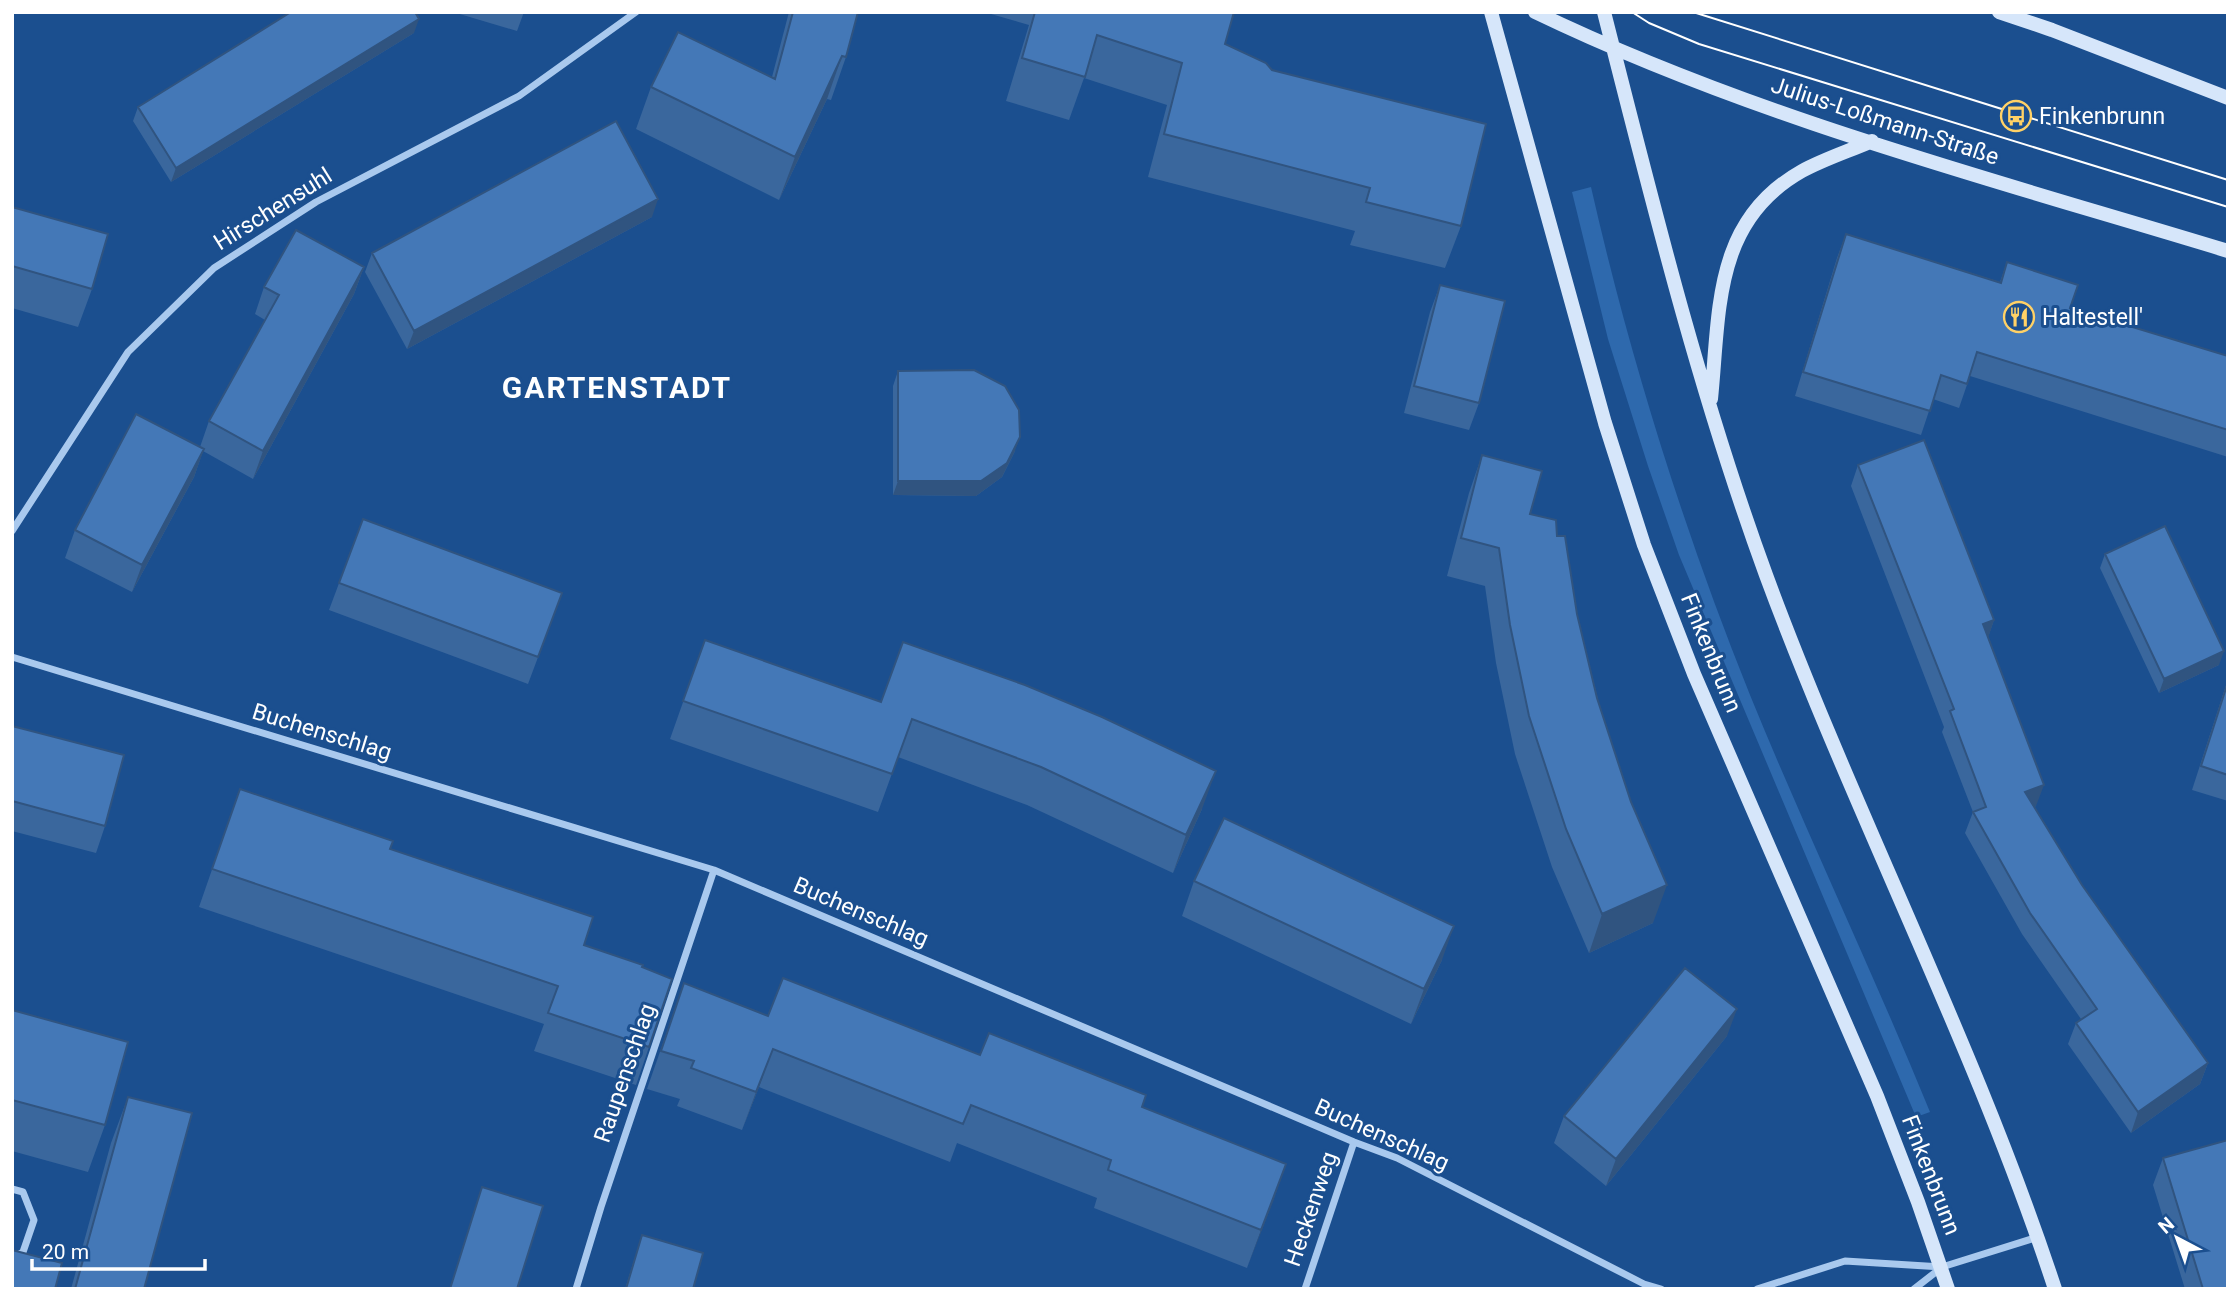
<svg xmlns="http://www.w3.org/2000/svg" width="2240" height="1301" viewBox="0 0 2240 1301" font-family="Roboto,sans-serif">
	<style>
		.grass { fill: #2e69ad }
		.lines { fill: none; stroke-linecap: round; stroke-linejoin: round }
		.street { stroke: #a9c9ee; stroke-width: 7 }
		.secondary { stroke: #d6e6fa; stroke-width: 14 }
		.tram { stroke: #fff; stroke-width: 2 }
		.wall { fill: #3a679d }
		.shaded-wall { fill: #305480 }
		.building { fill: #4478b7; stroke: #305480; stroke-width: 2 }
		.labels { text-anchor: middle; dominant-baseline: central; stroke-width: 6; stroke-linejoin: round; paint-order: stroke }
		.poi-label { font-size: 23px; fill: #fff; stroke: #1b4f8f; text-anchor: start }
		.street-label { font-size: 23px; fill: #fff; stroke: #1b4f8f }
		.district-label { font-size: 30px; font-weight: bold; letter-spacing: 2px; fill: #fff; stroke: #1b4f8f }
	</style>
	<rect width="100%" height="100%" fill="#1b4f8f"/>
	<path class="grass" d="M1591 187C1630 359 1684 531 1750 695 1807 835 1873 972 1930 1112L1916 1117 1679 555 1648 466 1608 339 1572 192Z"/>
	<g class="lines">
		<path class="street" d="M12 531 128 352 214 268 316 202 519 96 636 12
			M12 657 714 870 1354 1142 1397 1158 1644 1284 1661 1289
			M12 1189 23 1192 34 1220 23 1252 12 1258
			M576 1289 601 1207 714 870
			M1305 1289 1354 1142
			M1757 1289 1845 1261 1942 1267 2038 1237
			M1914 1289 1941 1268"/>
		<path class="secondary" d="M1491 12 1605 423 1644 545 1694 674 1877 1096 1918 1202 1948 1289
			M1535 12C1755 118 1995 180 2228 251
			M1604 12C1652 201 1699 392 1766 575 1855 816 1975 1045 2055 1289
			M1999 12 2052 30 2228 98
			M1711 399C1720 310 1713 221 1802 171 1824 159 1849 151 1872 141"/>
		<path class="tram" d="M1632 12 1649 23 1699 44 2228 207
			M1693 12 2228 180"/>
	</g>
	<path class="wall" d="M453 12H524L517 31Z
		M789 12H858L846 57 831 100 827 99 779 200 636 129 651 87 772 77Z
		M984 12H1234L1225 44 1272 70 1461 226 1445 268 1350 245 1355 231 1148 177 1167 105 1084 78 1069 120 1006 101 1029 25Z
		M414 33 171 182 133 121 138 107Z
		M12 207 92 289 78 327 12 308Z
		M652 217 407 349 365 272 372 253Z
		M1846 234 2000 282 2007 262 2070 308 2228 356V457L1970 376 1959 408 1933 399 1921 435 1795 396 1837 258Z
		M364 267 354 294 253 479 203 451 194 477 132 592 65 558 75 530 200 447 209 421 265 320 255 314 264 287Z
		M1440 285 1479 403 1469 430 1404 413 1430 312Z
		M898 371 1015 451 1002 477 976 496 893 495V386Z
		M1482 455 1530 514 1557 536 1577 614 1653 923 1589 953 1552 867 1515 754 1496 663 1485 586 1447 576 1469 493Z
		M1858 465 1994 620 1988 637 2036 806 2034 807 2082 885 2208 1063 2200 1084 2131 1133 2068 1044 2076 1023 2081 1019 2022 934 1965 833 1973 812 1942 732 1944 727 1851 486Z
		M363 519 562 593 528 684 329 610Z
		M2105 554 2219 665 2159 693 2100 568Z
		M705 640 881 702 1202 809 1173 873 1027 805 898 757 878 812 670 739Z
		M2228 679V801L2192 790Z
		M12 726 105 826 96 853 12 831Z
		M240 789 390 849 584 945 642 967 649 1047 636 1085 534 1051 544 1024 199 907Z
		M1194 881 1442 960 1411 1024 1182 916Z
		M684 983 768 1016 980 1055 1142 1107 1286 1164 1247 1268 1094 1208 1097 1198 957 1143 950 1162 759 1087 742 1130 677 1106 680 1099 647 1089Z
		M12 1010 105 1125 88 1172 12 1151Z
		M1727 1036 1606 1186 1554 1143 1564 1116Z
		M128 1097 144 1289H71L111 1143Z
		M2163 1158 2228 1289H2185L2153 1185Z
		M482 1187 517 1289H450Z
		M642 1235 693 1289H625Z"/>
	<path class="shaded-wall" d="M419 19 414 33 171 182 176 168Z
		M842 56 827 99 779 200 795 157Z
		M658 199 652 217 407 349 414 331Z
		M364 267 354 294 253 479 263 451Z
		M1020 437 1015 451 1002 477 976 496 893 495 898 481Z
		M204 449 194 477 132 592 142 565Z
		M1994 620 1987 641 1983 624Z
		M2224 651 2219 665 2159 693 2164 679Z
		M1216 771 1202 809 1173 873 1186 835Z
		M2044 785 2036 806 2017 813 2025 792Z
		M1667 885 1653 923 1589 953 1602 914Z
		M1454 926 1442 960 1411 1024 1424 989Z
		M1737 1009 1727 1036 1606 1186 1616 1159Z
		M773 1049 759 1087 742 1130 756 1092Z
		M2208 1063 2200 1084 2131 1133 2138 1112Z
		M1286 1164 1273 1202 1247 1268 1261 1230Z"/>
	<path class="building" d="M291 12H415L419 19 176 168 138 107Z
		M793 12H858L846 57 842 56 795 157 651 87 678 32 775 79Z
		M1035 12H1234L1225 44 1266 63 1272 70 1486 124 1461 226 1366 202 1370 188 1164 134 1182 63 1097 35 1085 77 1022 58Z
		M616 121 658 199 414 331 372 253Z
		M12 207 108 234 92 289 12 266Z
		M296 230 364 267 263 451 209 421 279 295 264 287Z
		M1846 234 2001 283 2007 262 2078 285 2070 308 2228 356V430L1977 352 1967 384 1941 375 1930 411 1803 372Z
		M1440 285 1505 301 1479 403 1414 386Z
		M974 370 1005 386 1019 410 1020 437 1007 463 981 481H898V371Z
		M136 414 204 449 142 565 75 530Z
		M1924 440 1994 620 1983 624 2044 785 2025 792 2082 885 2208 1063 2138 1112 2076 1023 2097 1009 2030 913 1973 812 1986 807 1950 711 1954 709 1858 465Z
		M1482 455 1542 471 1530 514 1556 520 1557 536H1565L1577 614 1597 698 1631 802 1667 885 1602 914 1566 829 1529 716 1510 625 1499 548 1461 538Z
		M363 519 562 593 538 657 339 583Z
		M2165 526 2224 651 2164 679 2105 554Z
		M705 640 881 702 903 642 1025 685 1102 717 1216 771 1186 835 1041 767 912 719 892 774 683 701Z
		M2228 682V775L2201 766Z
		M12 726 124 755 105 826 12 801Z
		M240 789 393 841 390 849 593 917 584 945 643 965 642 967 672 979 649 1047 548 1013 558 986 212 869Z
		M1224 818 1454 926 1424 989 1194 881Z
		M1685 968 1737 1009 1616 1159 1564 1116Z
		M783 978 980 1055 989 1033 1146 1095 1142 1107 1286 1164 1261 1230 1108 1170 1111 1160 971 1105 963 1124 773 1049 756 1092 691 1068 694 1061 661 1051 684 983 768 1016Z
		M12 1010 128 1042 105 1125 12 1100Z
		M128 1097 192 1113 144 1289H75Z
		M2228 1140V1289H2203L2163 1158Z
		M482 1187 543 1206 517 1289H450Z
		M642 1235 703 1253 693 1289H626Z
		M12 1250 62 1263 55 1289H12Z"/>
	<defs>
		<g id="bus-ring" transform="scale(1.575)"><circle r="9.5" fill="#1b4f8f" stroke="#ffd166" stroke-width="1.5"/><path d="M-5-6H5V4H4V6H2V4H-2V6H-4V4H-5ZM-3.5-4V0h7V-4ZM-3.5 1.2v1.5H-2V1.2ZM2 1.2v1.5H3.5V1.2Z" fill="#ffd166"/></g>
		<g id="restaurant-ring" transform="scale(1.575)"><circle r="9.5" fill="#1b4f8f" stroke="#ffd166" stroke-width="1.5"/><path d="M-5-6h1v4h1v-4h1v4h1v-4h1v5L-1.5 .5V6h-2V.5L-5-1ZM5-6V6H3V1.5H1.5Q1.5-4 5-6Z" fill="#ffd166"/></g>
	</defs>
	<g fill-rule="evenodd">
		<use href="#bus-ring" x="2016" y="116"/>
		<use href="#restaurant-ring" x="2019" y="317"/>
	</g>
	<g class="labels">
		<g class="poi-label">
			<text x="2039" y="116">Finkenbrunn</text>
			<text x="2042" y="317">Haltestell'</text>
		</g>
		<g class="street-label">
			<text transform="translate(1885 121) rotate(18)">Julius-Loßmann-Straße</text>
			<text transform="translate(273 209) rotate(-32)">Hirschensuhl</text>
			<text transform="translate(1711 653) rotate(68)">Finkenbrunn</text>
			<text transform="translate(322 732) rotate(17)">Buchenschlag</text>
			<text transform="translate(861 912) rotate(23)">Buchenschlag</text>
			<text transform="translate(625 1073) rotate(-71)">Raupenschlag</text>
			<text transform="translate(1382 1135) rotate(24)">Buchenschlag</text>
			<text transform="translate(1931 1175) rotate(69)">Finkenbrunn</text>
			<text transform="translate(1311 1209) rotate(-71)">Heckenweg</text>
		</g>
		<g class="district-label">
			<text x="617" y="387">GARTENSTADT</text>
		</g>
	</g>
	<rect width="2240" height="1301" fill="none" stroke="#ffffff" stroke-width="28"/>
	<g transform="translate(2177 1238) rotate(319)" stroke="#1b4f8f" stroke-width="5" paint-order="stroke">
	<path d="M0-5L12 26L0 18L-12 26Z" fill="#ffffff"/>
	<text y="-10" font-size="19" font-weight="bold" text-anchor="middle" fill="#ffffff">N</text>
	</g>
	<path d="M32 1259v10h173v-10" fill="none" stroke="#ffffff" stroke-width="3.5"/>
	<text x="42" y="1259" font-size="21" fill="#ffffff" stroke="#1b4f8f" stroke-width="5" paint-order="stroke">20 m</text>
</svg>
